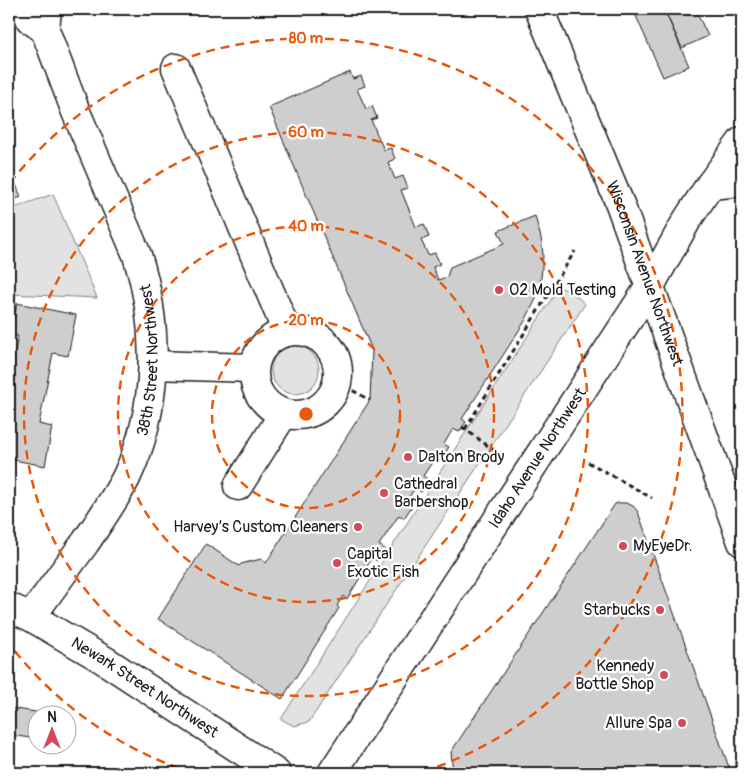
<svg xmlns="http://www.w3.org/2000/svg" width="751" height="782" viewBox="0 0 751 782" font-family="Pangolin,sans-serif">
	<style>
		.green { fill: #e2e2e2; stroke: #7f7f7f }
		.building { fill: #cecece; stroke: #1c1c1c }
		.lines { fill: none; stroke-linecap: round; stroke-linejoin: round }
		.minor-casing { stroke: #1c1c1c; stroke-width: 31 }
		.major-casing { stroke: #1c1c1c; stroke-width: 31 }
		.path { stroke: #1c1c1c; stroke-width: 3; stroke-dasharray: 5 4; stroke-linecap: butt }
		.minor { stroke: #fff; stroke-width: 28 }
		.major { stroke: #fff; stroke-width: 28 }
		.ring { fill: none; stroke: #e8590c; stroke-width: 2.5; stroke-dasharray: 9 6 }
		.poi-dot { fill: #d1495b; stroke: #fff; stroke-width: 2 }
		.labels { text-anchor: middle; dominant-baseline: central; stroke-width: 4.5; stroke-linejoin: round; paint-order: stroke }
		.street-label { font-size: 16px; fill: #1c1c1c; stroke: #fff }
		.poi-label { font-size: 16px; fill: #1c1c1c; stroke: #fff; text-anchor: start }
		.centre { fill: #e8590c; stroke: #fff; stroke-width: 2.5 }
		.ring-label { font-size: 15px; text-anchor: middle; font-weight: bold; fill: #e8590c; stroke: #fff; stroke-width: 4.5; stroke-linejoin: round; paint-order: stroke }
	</style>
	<rect width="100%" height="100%" fill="#fff"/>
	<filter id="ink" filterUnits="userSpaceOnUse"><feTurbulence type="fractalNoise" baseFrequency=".02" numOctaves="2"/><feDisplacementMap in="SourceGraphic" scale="10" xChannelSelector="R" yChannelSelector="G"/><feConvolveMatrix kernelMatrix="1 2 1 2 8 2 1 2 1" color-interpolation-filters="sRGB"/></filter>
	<g filter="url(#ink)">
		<path class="green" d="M53 194 97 298 11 294 9 304V210Z
			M562 288 573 293 585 304 309 722 294 726 281 719 554 295Z
			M271 370a24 24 0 1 1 48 0a24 24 0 1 1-48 0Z"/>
		<path class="building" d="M654 9H664L689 66 663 77 636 16Z
			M664 9H695L708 36 682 48Z
			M350 72 353 79 361 76 365 86 357 89 366 109 372 106 377 118 371 120 384 150 391 148 395 159 388 162 395 179 403 176 408 188 401 190 416 227 424 224 429 237 421 240 428 255 435 253 440 264 433 267 438 280 447 277 450 267 504 244 498 231 535 216 541 238 543 255 541 278 535 301 525 321 462 419 466 422 459 432 453 429 444 444 449 447 441 459 436 456 423 476 429 480 421 492 415 488 406 502 412 506 404 518 399 515 379 545 385 549 377 561 372 558 347 599 343 596 337 606 339 608 282 699 158 619 206 544 239 566 241 564 261 559 266 563 370 400 372 350 269 107Z
			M9 167 21 197 9 202Z
			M742 287V304L739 292Z
			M17 303 76 315 68 356 53 353 39 424 52 427 45 466 9 459V383L18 336 11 335Z
			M619 503H626L633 506 638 512 731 773H449L453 772 451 752 615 504Z
			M9 708 49 714H38V739L9 735Z"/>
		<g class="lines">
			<g class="minor-casing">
				<g id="minor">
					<path d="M23 9 30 19 45 30"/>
					<path d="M176 68 287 332"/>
					<path d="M710 185 742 182"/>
					<circle cx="296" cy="373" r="42"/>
					<path d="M153 365 254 368"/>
					<path d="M238 486 284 413"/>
					<path id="s1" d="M9 607 31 617 104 660 276 773"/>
					<path id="s2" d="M31 617C49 592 67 567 85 543 99 522 114 501 126 478 159 409 160 328 137 255L76 112 45 30 47 9"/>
					<path id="s3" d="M332 773 650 286 687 220 710 185 742 141"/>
				</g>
			</g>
			<g class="major-casing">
				<g id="major">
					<path id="s4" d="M539 9 620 204 742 542"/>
				</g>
			</g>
			<path class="path" d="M337 382 370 400
				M462 427 495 451
				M465 429 575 251
				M588 462 652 498"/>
			<use href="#minor" class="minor"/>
			<use href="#major" class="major"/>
		</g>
	</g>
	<g class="ring">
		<circle cx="306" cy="414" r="94"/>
		<circle cx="306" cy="414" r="188"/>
		<circle cx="306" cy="414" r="282"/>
		<path d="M193 773A376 376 0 0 1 10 645M10 183A376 376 0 1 1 419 773"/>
	</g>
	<g class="poi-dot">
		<circle cx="499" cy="290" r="5"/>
		<circle cx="408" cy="457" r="5"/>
		<circle cx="384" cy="493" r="5"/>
		<circle cx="358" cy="527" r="5"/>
		<circle cx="623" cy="546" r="5"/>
		<circle cx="337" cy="563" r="5"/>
		<circle cx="660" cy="610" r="5"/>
		<circle cx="664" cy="675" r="5"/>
		<circle cx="682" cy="723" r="5"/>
	</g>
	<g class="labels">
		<g class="street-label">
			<text stroke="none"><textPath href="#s4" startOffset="285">Wisconsin Avenue Northwest</textPath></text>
			<text stroke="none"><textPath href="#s2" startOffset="290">38th Street Northwest</textPath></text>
			<text stroke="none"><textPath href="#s3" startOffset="376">Idaho Avenue Northwest</textPath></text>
			<text stroke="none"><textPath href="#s1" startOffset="158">Newark Street Northwest</textPath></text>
		</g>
		<g class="poi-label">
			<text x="509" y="290">O2 Mold Testing</text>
			<text x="418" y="457">Dalton Brody</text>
			<text x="394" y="484">Cathedral<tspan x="394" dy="18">Barbershop</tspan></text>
			<text x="348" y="527" text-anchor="end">Harvey’s Custom Cleaners</text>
			<text x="633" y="546">MyEyeDr.</text>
			<text x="347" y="554">Capital<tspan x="347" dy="18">Exotic Fish</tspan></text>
			<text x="650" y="610" text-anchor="end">Starbucks</text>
			<text x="654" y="666" text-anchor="end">Kennedy<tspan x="654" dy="18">Bottle Shop</tspan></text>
			<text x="672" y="723" text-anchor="end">Allure Spa</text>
		</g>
	</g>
	<circle cx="306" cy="414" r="8" class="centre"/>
	<g class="ring-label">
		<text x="306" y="43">80 m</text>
		<text x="306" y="137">60 m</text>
		<text x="306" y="231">40 m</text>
		<text x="306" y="325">20 m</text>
	</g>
	<rect width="751" height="782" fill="none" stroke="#fff" stroke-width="30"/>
	<rect x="15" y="15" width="721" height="752" fill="none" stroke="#1c1c1c" stroke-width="2" filter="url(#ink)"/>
	<g transform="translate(52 730)"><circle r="24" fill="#ffffff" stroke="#a4a4a4"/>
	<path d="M0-4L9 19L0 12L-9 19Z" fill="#d1495b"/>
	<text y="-8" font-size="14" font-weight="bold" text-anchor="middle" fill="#1c1c1c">N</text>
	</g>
</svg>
